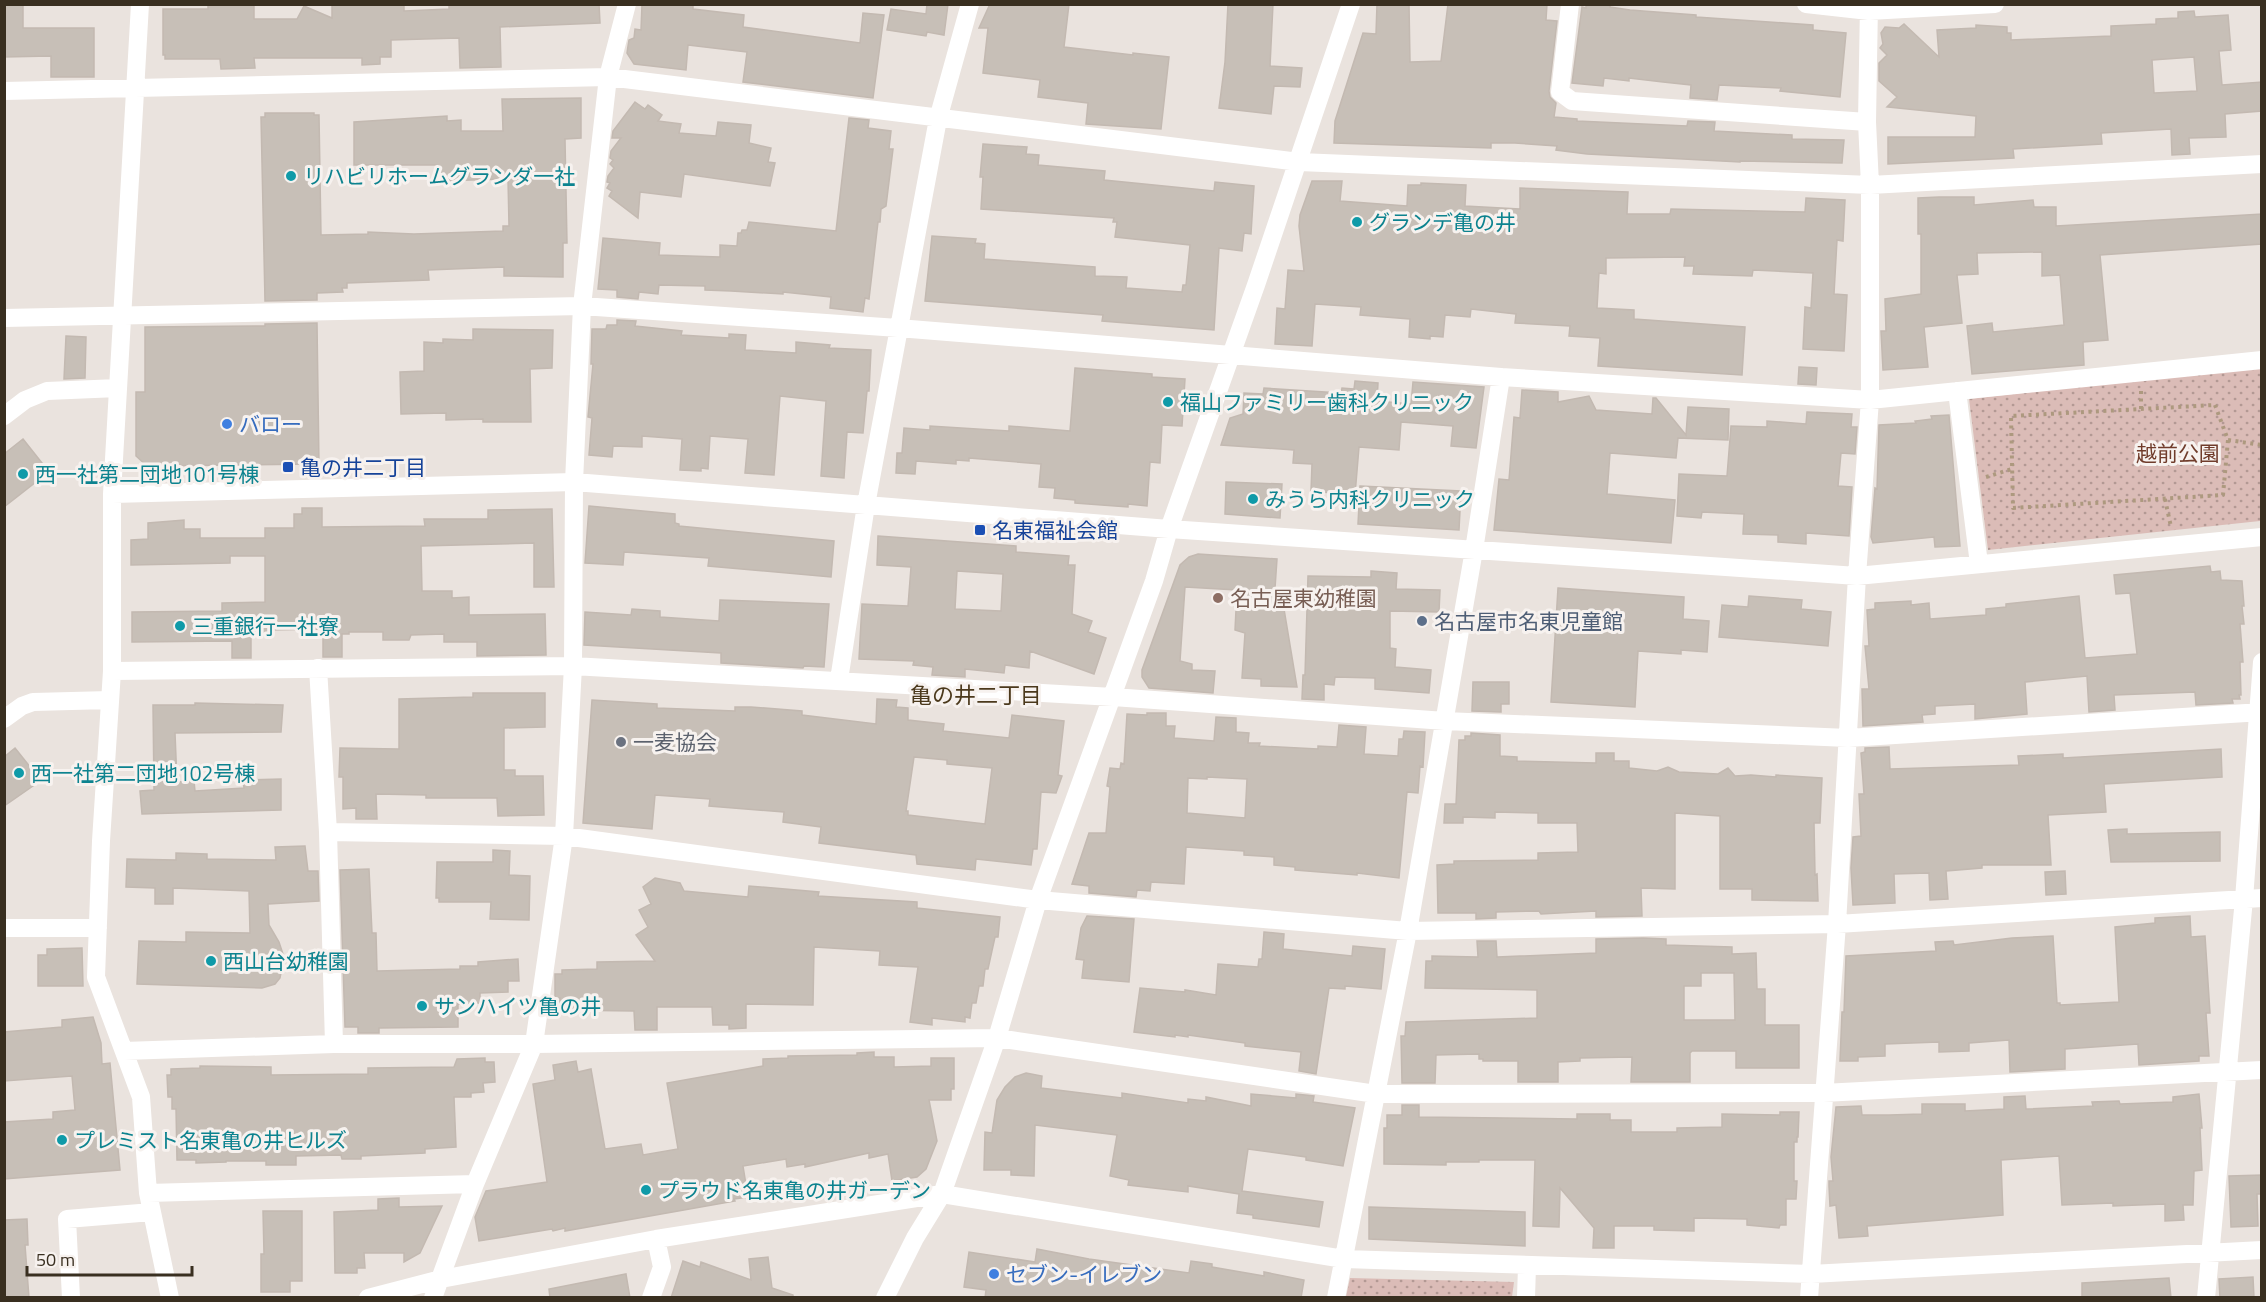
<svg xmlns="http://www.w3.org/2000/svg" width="2266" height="1302" viewBox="0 0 2266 1302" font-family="'Titillium Web','Noto Sans JP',sans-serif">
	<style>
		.park { fill: url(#park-dots) }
		.building { fill: #c7bfb7; stroke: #c3b9b1; stroke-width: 1.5; fill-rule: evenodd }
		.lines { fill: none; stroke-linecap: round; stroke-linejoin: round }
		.path { stroke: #ad997f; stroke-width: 4; stroke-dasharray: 3 4.5; stroke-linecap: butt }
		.minor { stroke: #fff; stroke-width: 18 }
		.culture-dot { fill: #0f9aa8; stroke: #f7f2ef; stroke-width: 2 }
		.shop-dot { fill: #3f7fe0; stroke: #f7f2ef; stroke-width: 2 }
		.transit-dot { fill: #1a4fb4; stroke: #f7f2ef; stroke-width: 2 }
		.education-dot { fill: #8d6e63; stroke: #f7f2ef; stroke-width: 2 }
		.service-dot { fill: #5c6f8a; stroke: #f7f2ef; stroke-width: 2 }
		.worship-dot { fill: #6b7280; stroke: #f7f2ef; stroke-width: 2 }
		.labels { text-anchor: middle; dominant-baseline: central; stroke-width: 6; stroke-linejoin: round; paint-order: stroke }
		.culture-label { font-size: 21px; fill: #0d838f; stroke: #f7f2ef; text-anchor: start }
		.shop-label { font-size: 21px; fill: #366cbe; stroke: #f7f2ef; text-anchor: start }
		.park-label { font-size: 21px; fill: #703c2b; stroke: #f7f2ef }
		.transit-label { font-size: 21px; fill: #164399; stroke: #f7f2ef; text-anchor: start }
		.education-label { font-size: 21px; fill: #785e54; stroke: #f7f2ef; text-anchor: start }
		.service-label { font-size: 21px; fill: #4e5e75; stroke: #f7f2ef; text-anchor: start }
		.worship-label { font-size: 21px; fill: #5b616d; stroke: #f7f2ef; text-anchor: start }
		.neighbourhood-label { font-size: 22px; fill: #4b391c; stroke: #f7f2ef }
	</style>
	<defs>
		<pattern id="park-dots" width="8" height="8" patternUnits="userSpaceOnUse" patternTransform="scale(1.5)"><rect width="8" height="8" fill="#dbbcb7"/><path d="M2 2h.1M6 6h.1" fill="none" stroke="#b39994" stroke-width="1.8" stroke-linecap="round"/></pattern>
	</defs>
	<rect width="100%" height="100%" fill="#eae3de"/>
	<path class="park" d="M2259 367 2262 371 2260 521 1988 550 1969 399Z
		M1350 1278 1514 1282 1512 1297H1346Z"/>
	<path class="building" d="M4 4H23V28H94V77H51V56L4 57Z
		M208 4H254V19H297L304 6 332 18V4H404V11L449 9V4H599L600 23 500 27 501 67 460 68 459 38 391 40V57H380V64L362 65V58H254L255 68 221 69 220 59H165V55H163V9H208Z
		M642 4H693V9L744 15 743 27 860 43 863 13 884 15 873 98 743 82 747 52 688 45 686 70 634 64 627 53 628 46 629 40 634 38 635 29 641 30Z
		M927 4H948L944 35 927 32 926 36 887 30 891 9 926 14Z
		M990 4H1069L1064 47 1133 55V53L1169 57 1161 129 1086 124 1088 103 1038 97 1040 80 983 73 988 28H979Z
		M1228 4H1273L1270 66 1302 68 1300 87 1274 86 1271 114 1219 108 1225 62Z
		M1377 4H1409L1410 62 1441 61 1448 4H1547L1546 20 1557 21 1549 91 1550 97 1556 103 1554 117 1577 119V121L1687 126 1688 121 1715 122 1714 131 1792 135V139L1844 140 1842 163 1740 161V162L1587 154 1556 150 1557 146 1515 143H1491V148L1334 143 1335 121 1363 33 1376 34Z
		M1586 4H1610V7L1630 10 1696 15V17L1813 25V30L1846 33 1840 97 1780 91 1781 88 1719 85 1717 100 1690 98 1691 85 1663 82 1629 78V81L1604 78 1603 86 1572 83 1582 7 1586 8Z
		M2194 11 2195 17 2228 15 2231 50 2219 51 2222 85 2262 82V111L2225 114 2226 137 2189 138 2190 154 2172 155 2171 129 2101 133 2102 144 2013 149 2014 158 1888 164V137H1975L1976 116 1887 107 1897 97 1879 81V63L1887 55 1880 48 1883 44 1881 33 1885 27 1899 28 1904 24 1939 57 1937 30 1976 28V25L2007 27V33H2011V40L2111 36V26L2156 24V19L2178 18V12ZM2194 57 2197 91 2154 93 2152 60Z
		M581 98V138L565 139 567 243H563V277L504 276V267L428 270 429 280 347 283V288H342L343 292 317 293V300L265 301 261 117H265V113H314V115H319L321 235 368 234V232L414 234 503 231V226H509L508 179 436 181V165H354V122L447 116V121L461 120V131H503L502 99Z
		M635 102 645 109 648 105 662 115 658 121 681 124 679 133 716 136 718 122 751 125 749 143 771 148 768 162 775 163 770 186 684 174 681 197 640 192 638 218 609 196 612 191 607 188 610 183 607 182 608 176 614 168 610 164 613 160 610 158 611 151 621 138H612L613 131Z
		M849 118 869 120 868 128 891 131 889 149H893L886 206 881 209 880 222H878L869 299 865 298 863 312 830 308 831 297 783 292V294L731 291 705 290V286L659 285 658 294 639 292 638 299 617 297V290L598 289 603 238 660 243 659 255 720 257V245L737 246 738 233H741L742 230H747L749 222 836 231Z
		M983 144 1027 147 1026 154 1039 155 1038 165 1105 171 1104 180 1214 191 1215 182 1254 186 1251 234 1244 233 1242 251 1219 248 1214 330 1102 321 1103 315 925 301 932 236 976 239 975 243 985 244 984 259 1095 267V276L1127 277 1126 288 1182 292 1183 285H1186L1190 245 1115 237 1117 222H1113L1114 218 981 209 983 177H980Z
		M1312 181H1342L1340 201 1407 206 1408 185H1421V183L1466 185 1465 206 1520 209V188L1628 192 1627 214H1670L1671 209 1805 212 1806 198 1845 200 1843 241 1837 240 1834 294 1847 295 1844 351 1803 349 1805 307 1811 308 1813 273 1753 270 1752 276 1693 274 1694 266H1684L1685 257 1606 258V274L1599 273 1597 308 1634 310V319L1745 327 1742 375 1598 366 1600 338 1569 336 1570 326 1515 323 1516 314 1471 309 1470 317 1445 315 1443 337 1430 336V339L1409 337 1410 319 1360 315 1361 307 1315 304 1312 346 1275 344 1277 308 1285 309 1288 270 1304 271 1299 226 1300 215Z
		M1939 197H1974V205L2033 200 2034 207H2056V226L2262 214V244L2100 255 2108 340 2083 342 2084 365 1972 374 1967 326 1992 323 1993 332 2064 325 2060 275 2042 276V252L1977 253 1978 274 1957 275 1962 323 1924 327 1928 367 1883 370 1881 331H1886L1885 299 1921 294V234H1918V198Z
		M617 320 636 321 635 326 682 331 681 335 729 338V334L746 335 745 350 796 353V342L830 345 829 348 871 350 869 391H867L863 433 847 432 844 478 821 476 826 401 780 396 774 475 745 473 748 439 710 436 708 469 701 468V471L680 470 682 439 642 436V447L613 446 612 457 589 455 592 418 588 417 593 364H591L592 329H606L607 325H617Z
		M317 323 319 464 147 466 136 456V392H145V327L265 326V324Z
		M473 329 553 330 552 368 530 369 531 422H483V419L446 420V413L401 414 400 372 424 371V342L443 343V339L473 340Z
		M66 336 86 337 85 378 64 379Z
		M1799 367 1817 368 1816 385 1798 384Z
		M1075 368 1152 374V377L1185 379 1182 426 1162 425 1160 463 1150 462 1147 506 1128 504V507L1075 503V500L1054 498 1055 488 1039 487 1041 464 969 458V461L956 460V464L916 461 915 474 896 473 897 453H902L904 428 930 430V426L1009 431V426L1070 431Z
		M1355 381 1378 383 1377 401 1411 404 1413 382 1484 387 1476 448 1451 446 1453 426 1401 422 1399 450 1359 447 1355 495 1311 491 1312 464 1293 463 1294 450 1221 445 1230 418 1243 414 1244 393 1263 394 1264 388 1341 393 1342 388 1354 389Z
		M1522 390 1558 392V402L1589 396 1596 410 1652 414 1653 398H1656L1686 435 1688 407 1729 409 1728 440 1678 438 1676 458 1610 453 1607 494 1675 500 1671 543 1494 530 1499 479 1509 480 1514 417 1520 418Z
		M1807 412 1852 414 1851 427H1857L1855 454 1841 453 1838 486 1852 487 1849 536 1806 533V544L1778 542V535L1743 534 1744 514 1702 512 1701 518 1677 516 1679 474 1727 476 1731 426 1767 427V421L1806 424Z
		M1949 415 1960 546 1935 547 1934 537 1873 543 1871 537 1875 488 1877 489 1879 425 1916 423 1915 421 1932 419 1931 416Z
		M23 439 46 468 40 476 41 478 4 507V454Z
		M1226 482 1282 484 1280 518 1225 514Z
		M1360 486 1461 491 1459 530 1358 524Z
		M589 506 675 514V523L679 524V526L834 541 831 577 708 566 709 558 624 552 623 565 585 563Z
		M302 508H322V527L425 526 424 519H488V510L552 509 554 587H534V543L421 546 422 591H452V598L469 597V615L545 614 546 655 477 656V642H444V634L411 635 409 640H383V632H349V634H342V657H323V629L269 630 270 635H251V658H232V641L132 642V612L222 611V603L265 602V556H230V563L131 565V540L148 539V523L184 520V529H200V538H265V528H294V514H302Z
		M878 536 1016 546V552L1069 556 1068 565H1075L1072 614 1092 621 1088 632 1106 638 1094 674 1030 651 1029 668 1005 665 1004 673 965 669V677L932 675 933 667 913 665 914 661 859 659 862 604 908 606 911 567 877 565ZM957 571 1003 574 1001 611 955 609Z
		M1198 554 1277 559 1274 603H1283L1297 687 1261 686V679L1242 678 1245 633 1235 630 1237 590 1185 587 1180 661 1192 664V670L1215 671 1213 693 1149 688 1142 677V670L1180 565 1189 557Z
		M2210 566 2211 572 2220 571 2221 580 2242 581 2244 606H2242L2244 624H2240L2243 662H2240L2241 695H2239L2240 699H2232L2233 703 2196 705 2195 692 2114 695 2115 710 2089 712 2087 676 2025 682 2027 714 1975 719V704L1935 706V714L1922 715 1923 722 1863 726 1862 689H1869L1865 646H1869L1867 610 1875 609V603L1911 601V605L1929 603 1930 619 1986 615V609L2006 607V604L2079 596 2085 658 2137 654 2130 593 2116 594 2114 575Z
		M1371 571 1397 573 1396 589 1440 590 1439 612 1390 611V648L1396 649 1395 667 1431 670 1429 693 1375 689V678L1335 677 1334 685 1324 684V700L1302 699 1303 675H1305L1308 576 1371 577Z
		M1558 588 1684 597 1683 619 1709 621 1707 652 1681 650V654L1638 651 1635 707 1551 702Z
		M1749 596 1802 600 1801 609 1831 612 1828 646 1719 637 1722 605 1748 607Z
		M720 600 829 604 824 667 804 666 803 668 721 663V653L584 645 585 612 631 615 632 609 660 611V617L719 621Z
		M1473 682H1509V704H1501V712L1472 711Z
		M473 693H545V727L504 728V770H515V776H543L544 815 498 816 497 798H426V795L376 794 377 819H356V808L343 809V777H339L340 748 399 749V699L473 697Z
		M877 699 897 700 896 707 908 708V720L944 724 943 731 1009 738 1012 715 1064 721 1058 775 1062 776 1056 793 1041 792 1037 849H1033L1031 865 976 859 975 870 917 864 916 855 819 843 821 827 783 822 784 812 709 806 710 799 655 795 652 829 583 823 592 700 657 704V708L735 711V707H751L802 711V715L876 724ZM914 757 947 760V764L992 768 985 824 908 815V811H906Z
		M195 703 283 705 281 732 175 733 177 782 194 781 195 791 244 788 243 780 281 779V810L142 814 140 791 154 790 153 705H195Z
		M1147 713H1166V726H1175L1174 738 1214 741 1216 717 1236 718V732L1249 733 1248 743H1260L1259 746 1318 749V746L1337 747 1339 725 1366 727 1364 754 1398 756 1399 739H1403L1404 731 1425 732 1423 767 1420 766 1418 793 1407 792 1399 878 1357 873V875L1295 870V867L1274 865V857L1244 855V851L1186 847 1184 884 1151 882 1150 891 1137 890 1136 897 1089 893V886L1072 884 1089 833H1106L1110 787 1107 786 1110 768 1120 769 1121 763 1124 764 1127 714 1147 715ZM1207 777 1247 779 1245 818 1187 813 1188 778 1207 779Z
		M1471 733 1500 735V756L1517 757V761L1596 763V753H1614V761H1629V768L1657 771 1668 767 1679 772 1718 774 1728 768 1735 776 1751 775 1776 777V775L1822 778 1820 823H1814L1815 875 1817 874 1818 901 1752 900V889H1720V816L1675 813V889L1641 888 1642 916 1596 917V911L1541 914 1539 911 1496 912V918L1476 919V913H1438L1437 865 1454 864V861L1538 860V853L1578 852 1577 823H1538V813L1495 812V818L1463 817V823H1444L1445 804H1456L1459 740H1465V736H1471Z
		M1889 747 1890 769 2019 765 2018 756 2063 754V758L2221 749 2222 777 2104 784 2106 812 2048 815 2051 865H1982V868L1946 871 1948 899 1930 900 1929 873 1894 874 1895 903 1853 905 1851 868 1853 837 1861 836 1859 794H1864L1861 753 1865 752V748Z
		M15 748 39 778 31 784 33 786 4 806V757Z
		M2127 829V834L2220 832V861L2111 862 2108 830Z
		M305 846 308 871H318L319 901 268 904 269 925 279 942 284 957 280 978 275 984 262 988 137 984 139 941 186 942V932L250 933 249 891 173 888V904H155V888L126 887 127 859 176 860V853L207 854V859L276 860 275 847Z
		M493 850 510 851 509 875 530 876 529 920 490 919 491 902H439V898H436L437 862H493Z
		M369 869 372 933H376L377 971 460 969V966H478V962L518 959 519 981H508V992L480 993V1003L458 1004V1027L379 1028V1033H358V1027H345L340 870Z
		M2065 871 2066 894 2046 895 2045 872Z
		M655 878 680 883 684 891 748 897 749 886 819 892 818 896 917 902V908L1000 917 998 937H995L988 969H985L983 986H979L976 1003H972L970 1018 965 1017V1022L932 1018V1025L910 1022 918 967 879 965 880 951 814 947 813 1005 746 1004V1028L729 1029V1025H713L712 1007H657V1030H635L634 1011 560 1010V998H555V974H562V970L597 969V962L655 961 636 935 648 927 639 910 651 904 643 887Z
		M1087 916 1134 919 1129 982 1082 978 1084 960 1076 959 1081 928Z
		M2190 916 2191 937 2205 936 2210 1013H2206L2209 1056H2199V1061L2139 1065 2138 1044 2065 1049V1069L2010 1072 2009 1040 1969 1043V1051L1939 1052V1042L1885 1044V1056L1858 1057V1061H1840L1842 1012H1844L1846 956 1936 951 1935 942 1953 941 1954 945 2012 938 2053 936 2057 1003H2060V1005L2119 1002 2115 927 2155 923V918Z
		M1264 932 1284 934 1283 949 1352 956 1353 946 1385 949 1381 989 1345 986V989L1329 988 1316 1074 1299 1071 1301 1052 1245 1046V1043L1188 1035V1037L1175 1035V1037L1134 1032 1140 988 1185 992V990L1216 995 1218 964 1258 967 1259 959H1262Z
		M1643 938 1666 939V945L1732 947V954L1756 953 1757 989H1765V1025H1799V1068H1736V1051H1692L1690 1053V1082H1631L1632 1057 1580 1058V1061L1558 1062V1082H1518V1061H1483V1059H1479V1054L1436 1055 1435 1083H1402L1401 1036H1405L1406 1022 1537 1018V990L1425 988 1426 961H1432V956L1478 957 1477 941H1496L1497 957 1596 953V939ZM1701 973H1734L1735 1020H1684V986H1701Z
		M82 948 83 986H38V955H47V949Z
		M93 1017 101 1043 102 1064 110 1063 120 1170 4 1179V1122L53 1119V1112L75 1110 72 1076 4 1081V1032L62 1027V1020Z
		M874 1052V1057H894V1067L931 1066V1058H954V1089H951V1100H929L937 1141 926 1169 917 1177 892 1181 888 1154 869 1158V1153L805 1167V1164L787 1167 786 1159 743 1166 748 1197 734 1199 735 1201 565 1231V1228L553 1231 552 1229 479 1241 475 1217 486 1191 547 1182 533 1084 555 1080 553 1065 576 1061 578 1072 591 1069 605 1149 641 1144 643 1155 678 1149 667 1083 763 1066V1059L788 1058V1056L857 1055V1053Z
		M485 1058V1062H494L495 1082 483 1083 484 1092 471 1093V1097H454L456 1147 425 1149V1153L361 1156V1159H342L341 1155 296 1156V1165H266V1161H226V1162L196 1163V1160H177L176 1109H172V1097H168L167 1075H171V1069L200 1068V1066L271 1067V1075L368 1074V1068L454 1067 457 1059Z
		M1026 1073 1042 1076 1041 1088 1122 1098V1093L1188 1103V1099L1206 1101V1097L1251 1106V1094L1296 1098V1094L1314 1096 1313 1102 1355 1108 1343 1166 1306 1160V1157L1248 1149 1242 1191 1323 1202 1319 1227 1253 1218V1215L1237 1213 1239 1194 1188 1186V1192L1128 1185 1129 1180 1110 1176 1117 1135 1035 1125 1034 1176 1011 1175V1170H984L985 1132 992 1133 997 1100 1005 1087 1015 1077Z
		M2199 1094 2202 1128H2200L2202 1170 2194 1171 2193 1205H2183L2184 1220 2165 1221V1204L2113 1206V1203L2062 1205 2059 1156 2001 1160 2003 1215 1867 1226 1868 1236 1839 1238 1836 1205 1830 1206 1829 1186V1181H1833L1831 1157 1836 1107 1861 1106 1862 1115H1889L1922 1114V1104H1965V1111L2004 1109V1097L2025 1096 2026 1109 2093 1106 2092 1102 2119 1101 2120 1104 2173 1102V1097Z
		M1402 1105H1419V1117L1577 1119V1114H1610V1120H1631V1132H1677V1128L1722 1127V1114L1780 1115V1112H1799L1798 1137H1797V1142H1794V1181H1797L1796 1199H1786V1225H1780L1779 1228 1747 1225V1219L1694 1218V1231L1654 1230V1226H1614V1248H1593L1594 1228 1560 1188 1559 1227 1533 1226 1535 1160H1479V1162H1446V1165L1384 1164V1128H1387V1115H1402Z
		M2262 1175V1194H2257L2258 1226 2231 1227 2229 1176Z
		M399 1198V1207L442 1206 420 1253 404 1262V1253H364L365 1268H357V1273H335L334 1212 378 1210V1199Z
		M1369 1207 1525 1212V1246L1369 1239Z
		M263 1211H302V1281H290V1292H261V1254H264Z
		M27 1219 28 1245H25L29 1298H4V1220Z
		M1037 1249 1089 1259 1189 1273 1191 1261 1212 1264V1267L1264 1276V1272L1304 1280 1301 1298H985L986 1290 964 1287 969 1252 1035 1262Z
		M768 1257 772 1288 793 1295V1298H671L683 1261 700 1267 701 1262 751 1280 749 1259Z
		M626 1274 630 1298H550L549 1289Z
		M2253 1277 2254 1298H2220L2219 1279Z
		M2169 1278 2171 1298H2082V1283Z"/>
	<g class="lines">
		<path class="path" d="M2141 391V409
			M2215 405 2228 440 2223 495 2013 508 2011 416Z
			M2228 440 2262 445
			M1986 477 2012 469
			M2165 499 2171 527"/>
		<path class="minor" d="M140 4 112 494V671L101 841 96 977 141 1097 148 1193 170 1298
			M1570 4 1560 92 1572 101 1867 122
			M1806 4 1869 11 1995 4
			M4 91 608 77 1299 162 1870 185 2262 164
			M4 318 582 306 898 328 1501 377 1870 400 2262 360
			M1957 391 1979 564
			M4 416 25 400 47 391 118 388
			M112 494 574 482 1169 529 1857 576 2262 537
			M318 668 328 832 334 1044
			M112 671 573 666 1113 697 1445 721 1848 738 2262 712
			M839 680 866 505 938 119 970 4
			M4 719 22 706 33 702 110 700
			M328 832 564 836 1038 900 1408 931 1837 924 2262 898
			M4 928H98
			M124 1051 334 1044H534L997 1038 1376 1094 1823 1093 2262 1070
			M148 1193 475 1184
			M71 1298 67 1219 152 1212
			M368 1298 441 1279 656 1239 942 1194 1344 1259 1811 1274 2262 1250
			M433 1298 475 1184 534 1044 564 836 573 666 574 482 582 306 608 77 627 4
			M651 1298 662 1267 656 1239
			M885 1298 915 1238 942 1194 997 1038 1038 900 1154 581 1169 529 1256 285 1351 4
			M1336 1298 1408 931 1474 550 1501 377
			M1526 1298 1527 1266
			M1809 1298 1837 924 1857 576 1870 400V185L1867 122 1869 4
			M2206 1298 2244 899 2262 662"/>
	</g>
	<g class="culture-dot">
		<circle cx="291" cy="176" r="6"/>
		<circle cx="1357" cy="222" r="6"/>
		<circle cx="1168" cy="402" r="6"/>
		<circle cx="23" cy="474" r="6"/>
		<circle cx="1253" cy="499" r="6"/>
		<circle cx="180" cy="626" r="6"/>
		<circle cx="19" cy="773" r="6"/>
		<circle cx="211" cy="961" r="6"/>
		<circle cx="422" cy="1006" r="6"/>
		<circle cx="62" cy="1140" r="6"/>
		<circle cx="646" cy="1190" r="6"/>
	</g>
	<g class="shop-dot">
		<circle cx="227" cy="424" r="6"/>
		<circle cx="994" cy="1274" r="6"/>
	</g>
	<g class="transit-dot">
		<rect x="282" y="461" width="12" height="12" rx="3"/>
		<rect x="974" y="524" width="12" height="12" rx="3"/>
	</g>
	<circle class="education-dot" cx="1218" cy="598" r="6"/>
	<circle class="service-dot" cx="1422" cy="621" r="6"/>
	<circle class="worship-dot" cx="621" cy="742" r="6"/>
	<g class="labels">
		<g class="culture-label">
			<text x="303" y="176">リハビリホームグランダ一社</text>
			<text x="1369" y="222">グランデ亀の井</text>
			<text x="1180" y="402">福山ファミリー歯科クリニック</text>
			<text x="35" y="474">西一社第二団地101号棟</text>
			<text x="1265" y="499">みうら内科クリニック</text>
			<text x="192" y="626">三重銀行一社寮</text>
			<text x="31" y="773">西一社第二団地102号棟</text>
			<text x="223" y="961">西山台幼稚園</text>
			<text x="434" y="1006">サンハイツ亀の井</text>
			<text x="74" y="1140">プレミスト名東亀の井ヒルズ</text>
			<text x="658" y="1190">プラウド名東亀の井ガーデン</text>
		</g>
		<g class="shop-label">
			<text x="239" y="424">バロー</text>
			<text x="1006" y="1274">セブン-イレブン</text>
		</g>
		<g class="park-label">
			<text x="2178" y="453">越前公園</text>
		</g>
		<g class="transit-label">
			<text x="300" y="467">亀の井二丁目</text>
			<text x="992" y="530">名東福祉会館</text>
		</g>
		<g class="education-label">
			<text x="1230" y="598">名古屋東幼稚園</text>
		</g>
		<g class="service-label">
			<text x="1434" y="621">名古屋市名東児童館</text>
		</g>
		<g class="worship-label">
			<text x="633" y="742">一麦協会</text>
		</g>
		<g class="neighbourhood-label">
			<text x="976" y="695">亀の井二丁目</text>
		</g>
	</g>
	<rect width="2266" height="1302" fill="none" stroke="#392f20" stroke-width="12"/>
	<path d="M27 1266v9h165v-9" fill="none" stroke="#392f20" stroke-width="3"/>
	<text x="36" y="1266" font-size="18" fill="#392f20" stroke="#f7f2ef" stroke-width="4.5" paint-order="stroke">50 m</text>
</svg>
